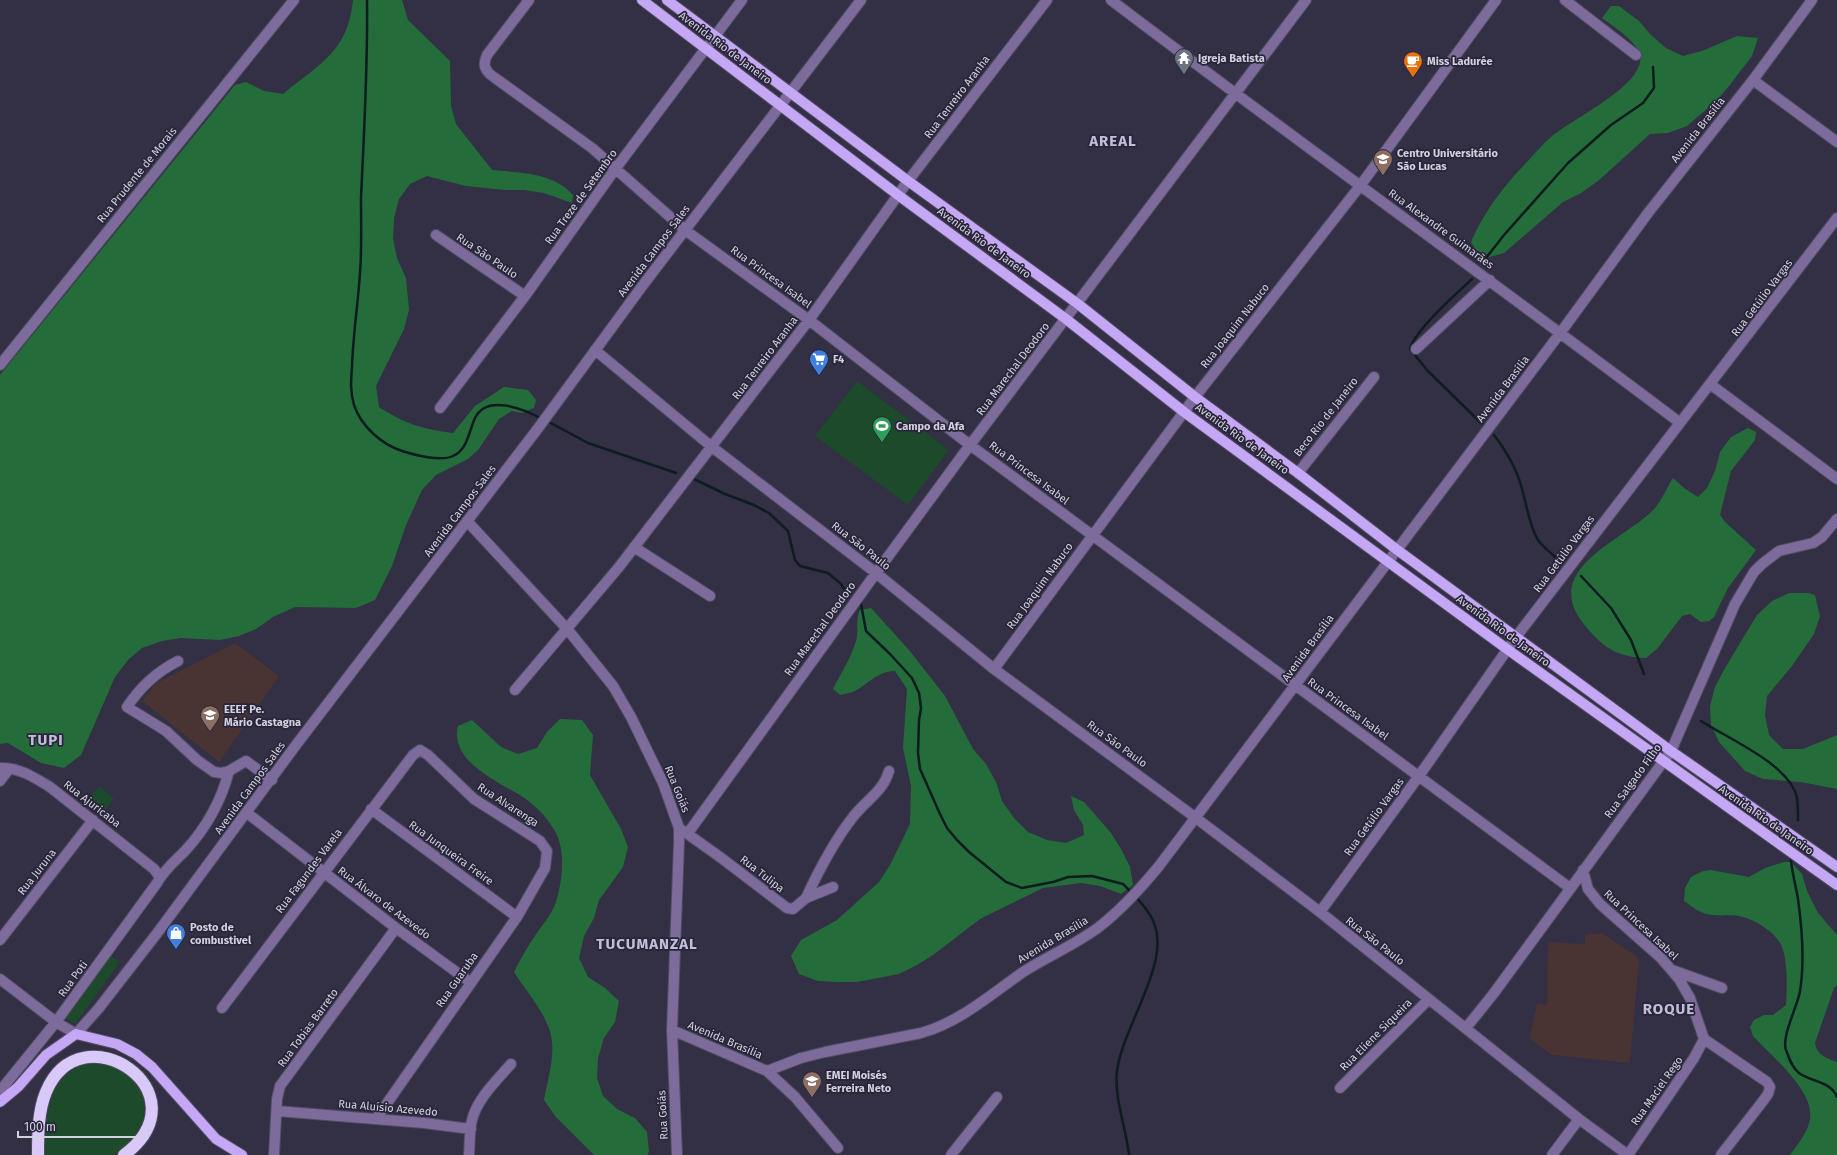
<svg xmlns="http://www.w3.org/2000/svg" width="1837" height="1155" viewBox="0 0 1837 1155" font-family="'Fira Sans',sans-serif">
	<style>
		.education { fill: #493433 }
		.green { fill: #1d4a2a }
		.forest { fill: #246d3b }
		.lines { fill: none; stroke-linecap: round; stroke-linejoin: round }
		.stream { stroke: #0d1c1f; stroke-width: 2.5 }
		.minor-casing { stroke: #504c61; stroke-width: 12 }
		.major-casing { stroke: #504c61; stroke-width: 12 }
		.highway-casing { stroke: #504c61; stroke-width: 14 }
		.minor { stroke: #7d6b9b; stroke-width: 10 }
		.major { stroke: #c4a7f5; stroke-width: 10 }
		.highway { stroke: #d9c9f8; stroke-width: 12 }
		.labels { text-anchor: middle; dominant-baseline: central; stroke-width: 3.5; stroke-linejoin: round; paint-order: stroke }
		.street-label { font-size: 11px; fill: #d3d1e0; stroke: #29253a }
		.poi-label { font-size: 11px; font-weight: bold; fill: #d3d1e0; stroke: #29253a; text-anchor: start }
		.district-label { font-size: 15px; font-weight: bold; letter-spacing: 1px; fill: #c2beda; stroke: #29253a }
	</style>
	<rect width="100%" height="100%" fill="#332f45"/>
	<path class="education" d="M235 643 279 676 219 762 142 701 155 684Z
		M1602 933 1639 958 1630 1063 1552 1055 1530 1039 1537 1003 1547 1005 1548 942 1585 944V935Z"/>
	<path class="green" d="M857 381 949 450 908 505 815 436Z
		M100 786 114 799 101 816 85 804Z
		M110 955 120 962 75 1024 65 1018Z
		M93 1063C106 1064 120 1067 130 1076 149 1092 148 1121 133 1139 128 1145 121 1152 113 1155 105 1155 54 1155 43 1155 48 1117 44 1071 93 1063Z"/>
	<path class="forest" d="M353 0H402L408 20 450 61 451 106 456 124 492 170C520 173 553 172 573 195L572 203 544 193 524 190H505L466 186 427 176 410 184 399 199 394 218 393 239 397 258 406 278 409 310 404 329 376 386 379 407C405 424 422 429 453 433L475 406 504 387 528 390 536 400 534 408 522 413 512 411 499 419 478 450 468 459 436 475 422 490 406 525 392 566 375 600 356 608 295 607 273 617 256 629 239 636 220 640 181 638 162 641 142 648 128 660 115 677 81 755 64 768 41 763 8 743 0 744V375L235 85 246 82 264 91 283 94C319 64 348 52 353 0Z
		M1611 6H1619L1639 21 1651 35 1666 48 1683 56 1702 51 1737 36 1758 38 1752 56 1729 86 1716 101 1687 126 1668 133 1650 134 1598 181 1581 193 1563 202 1504 253 1486 258 1478 253 1471 242C1486 209 1503 187 1528 161 1535 153 1543 144 1551 137 1572 119 1635 90 1640 62 1644 45 1614 27 1602 18Z
		M1748 428 1756 432 1755 440 1731 471 1720 515 1725 522 1756 550 1728 588 1714 617 1709 621 1701 622 1690 614 1682 616 1657 649 1646 658C1618 657 1605 649 1587 628 1538 572 1616 544 1650 513 1660 505 1666 489 1673 478L1684 488 1698 497 1707 488 1715 471 1720 452 1731 437Z
		M1789 593H1808L1815 595 1820 616 1814 634 1792 666 1767 696 1765 715 1769 735 1783 749H1803L1837 735V789L1801 782 1763 779 1745 771 1719 742 1711 725 1710 706 1715 687 1725 668 1757 615 1772 601Z
		M871 608 909 650 945 696 973 749 986 764 996 782 1002 801 1014 818 1028 832 1047 840 1066 843 1084 835 1083 825 1074 810 1071 796 1084 802 1111 833 1121 849 1130 867 1133 885 1121 894 1100 886 1081 883 1043 888 980 919 933 955 917 965 899 974 857 982H837L818 981 799 974 791 956 801 940 837 920 879 882 890 865 910 824 911 786 903 748 907 689 895 671C875 672 869 684 853 692 849 693 844 694 840 695L833 689C841 673 851 658 856 641 859 630 855 620 860 610Z
		M560 719 582 720 593 735 590 775 621 829 628 847 623 867 599 900 594 918 584 936 579 958 588 977 605 988 619 1001 615 1022 604 1038 598 1058 597 1078 603 1096 617 1109 635 1118 647 1132 649 1152 647 1155H594L556 1117 544 1100C547 1082 554 1061 552 1042 550 1017 527 993 514 972 520 960 527 947 535 936 542 925 552 914 556 902 563 879 567 845 551 825 545 815 535 806 526 799 502 783 449 763 458 726L472 720 501 747 518 754 537 748 547 732Z
		M1784 862H1791L1802 874 1807 891 1818 913 1837 935V985L1834 988 1815 1043C1817 1055 1826 1058 1837 1062V1155H1790C1797 1145 1806 1135 1809 1123 1819 1094 1771 1056 1753 1036L1750 1027 1754 1020 1764 1015H1773L1786 1005C1787 988 1788 963 1782 947 1777 933 1753 918 1739 916 1726 914 1711 918 1699 911 1694 909 1689 904 1684 901L1685 888 1691 877 1703 871 1711 870 1749 877 1765 868Z"/>
	<g class="lines">
		<path class="stream" d="M367 0C368 66 364 132 361 198 361 223 362 248 360 273 358 304 353 335 352 367 351 380 350 392 354 405 361 426 381 444 402 451 414 455 441 462 453 456 468 449 469 431 475 418 487 393 526 410 542 419
			M1486 258 1504 235 1568 163 1611 125 1643 103 1654 88 1653 67
			M1472 279C1456 294 1415 330 1410 349L1427 370 1481 423
			M547 421 588 443 676 473
			M1494 435C1507 452 1517 469 1522 489 1527 506 1529 525 1538 540 1542 546 1550 552 1555 557
			M694 479 725 494 754 505 769 513 788 531 795 560 800 566 828 573 840 583 848 594
			M1581 576 1611 608 1631 640 1644 674
			M861 604 866 631 890 654 912 678 919 693 921 708 919 720 918 753 920 769 940 814 947 828 957 840 969 852 1006 882 1022 888 1053 882 1068 877 1092 876 1123 884 1132 893
			M1701 721C1727 738 1791 765 1797 798 1798 805 1798 813 1798 820
			M1791 860C1792 873 1796 886 1798 899 1802 928 1805 961 1800 991 1798 1005 1781 1037 1786 1050 1789 1058 1792 1068 1799 1073 1811 1082 1831 1081 1837 1097
			M1129 1155C1126 1127 1114 1099 1117 1071 1122 1029 1169 965 1155 926 1152 915 1143 905 1135 896"/>
		<g class="minor-casing">
			<path id="minor" d="M529 0 487 55C483 64 484 69 491 75L592 148 685 230 809 320 970 445 1092 535 1570 888
				M1111 0C1299 143 1491 280 1679 422
				M1565 0 1636 55
				M1753 80 1837 142
				M436 235 525 296
				M1416 349 1490 280
				M595 350 712 447 876 573 994 669 1196 818 1320 912 1579 1119 1628 1155
				M0 365 294 0
				M1710 384 1837 479
				M440 408 525 296 616 168 742 0
				M1298 473 1374 377
				M467 521 568 630 613 686 631 717 663 783 679 828V843L672 1030 677 1155
				M634 547 710 596
				M178 661C156 672 141 686 127 707L166 731 197 760 214 772 221 773 229 771 246 761 272 780
				M994 669 1195 397 1360 186 1496 0
				M515 690 619 567 758 386 809 320 908 181 1047 0
				M0 768C19 767 35 778 50 787L154 869 159 876
				M0 781 9 769
				M371 809 517 917
				M247 813 396 928 470 982
				M682 830 720 857 787 908 793 909 806 898 833 887
				M688 833 876 573 970 445 1306 0
				M1583 870 1588 889 1600 904 1661 958 1679 979 1690 998 1704 1039
				M806 898C819 870 834 841 853 817 865 801 883 792 889 771
				M1320 912 1419 776 1516 637 1837 218
				M0 940 93 820
				M1672 970 1722 988
				M0 979 56 1022 76 1034 99 1008 158 932 296 745 539 427 643 285 861 0
				M222 1008 413 755 420 750 428 755 474 799 540 841 547 851 545 868 517 917 376 1119
				M1466 1028 1494 993 1671 751 1735 604 1754 572 1762 564 1779 551 1813 543 1822 537 1837 519
				M672 1030 767 1071 795 1097 838 1148
				M1704 1039 1767 1082 1770 1087 1768 1094 1763 1101 1721 1155
				M767 1071 801 1058 825 1052 921 1033C960 1022 990 995 1023 972 1048 956 1075 945 1099 927 1122 909 1141 888 1159 866L1561 332 1648 213 1753 80 1812 0
				M1340 1088 1429 999
				M0 1091 56 1022 157 883C164 870 174 862 185 851 207 827 221 802 229 771
				M277 1111 424 1123 471 1129
				M274 1155 277 1099 280 1086 396 928
				M469 1155C470 1144 469 1131 472 1120 477 1099 497 1080 511 1064
				M951 1155 997 1097
				M1552 1155 1579 1119
				M1628 1155 1694 1058 1704 1039"/>
		</g>
		<g class="major-casing">
			<path id="major" d="M642 0 898 195 1066 319 1184 412 1507 649 1837 885
				M667 0 908 181 1078 304 1195 397 1298 473 1396 549 1671 751 1837 867
				M0 1102 18 1087 46 1055 76 1034 117 1044 136 1054 152 1067 216 1139 242 1155"/>
		</g>
		<g class="highway-casing">
			<path id="highway" d="M38 1155C38 1135 38 1111 46 1092 81 1008 207 1093 124 1155"/>
		</g>
		<use href="#minor" class="minor"/>
		<use href="#major" class="major"/>
		<use href="#highway" class="highway"/>
	</g>
	<defs>
		<g id="temple-pin" transform="scale(1)"><path d="M0 17L-7.5 6A9.5 9.5 0 1 1 7.5 6Z" fill="#6b7280" stroke="#29253a"/><path d="M0-6L5-2H3V0L6.5 2.5H4V6H1.5V3h-3V6H-4V2.5H-6.5L-3 0V-2H-5Z" fill="#fff"/></g>
		<g id="cafe-pin" transform="scale(1)"><path d="M0 17L-7.5 6A9.5 9.5 0 1 1 7.5 6Z" fill="#e8710a" stroke="#29253a"/><path d="M-5.5-4.5H6V0H3Q3 3.5 0 3.5H-2.5Q-5.5 3.5-5.5 0ZM3-3.2v2h1.7v-2ZM-6 4.5H4V6H-6Z" fill="#fff"/></g>
		<g id="university-pin" transform="scale(1)"><path d="M0 17L-7.5 6A9.5 9.5 0 1 1 7.5 6Z" fill="#8d6e63" stroke="#29253a"/><path d="M0-5L7-2L0 1L-7-2ZM-4 1L0 2.5L4 1V4Q0 6-4 4Z" fill="#fff"/></g>
		<g id="supermarket-pin" transform="scale(1)"><path d="M0 17L-7.5 6A9.5 9.5 0 1 1 7.5 6Z" fill="#3f7fe0" stroke="#29253a"/><path d="M-6-5.5h2.5l.6 2H6L4.5 2H-2.5L-4.4-4H-6ZM-1.5 3.2a1.3 1.3 0 1 0 .1 0ZM3 3.2a1.3 1.3 0 1 0 .1 0Z" fill="#fff"/></g>
		<g id="stadium-pin" transform="scale(1)"><path d="M0 17L-7.5 6A9.5 9.5 0 1 1 7.5 6Z" fill="#2e9e5b" stroke="#29253a"/><path d="M0-5a6.5 5 0 1 0 0 10a6.5 5 0 1 0 0-10ZM-3.5-1.8h7v3.6h-7Z" fill="#fff"/></g>
		<g id="school-pin" transform="scale(1)"><path d="M0 17L-7.5 6A9.5 9.5 0 1 1 7.5 6Z" fill="#8d6e63" stroke="#29253a"/><path d="M0-5L7-2L0 1L-7-2ZM-4 1L0 2.5L4 1V4Q0 6-4 4Z" fill="#fff"/></g>
		<g id="shop-pin" transform="scale(1)"><path d="M0 17L-7.5 6A9.5 9.5 0 1 1 7.5 6Z" fill="#3f7fe0" stroke="#29253a"/><path d="M-5-2.5h2.3a2.7 3.5 0 0 1 5.4 0H5L5.5 6h-11ZM-1.5-2.5h3a1.5 2.3 0 0 0-3 0Z" fill="#fff"/></g>
	</defs>
	<g fill-rule="evenodd">
		<use href="#temple-pin" x="1184" y="58"/>
		<use href="#cafe-pin" x="1413" y="61"/>
		<use href="#university-pin" x="1383" y="159"/>
		<use href="#supermarket-pin" x="819" y="359"/>
		<use href="#stadium-pin" x="882" y="426"/>
		<use href="#school-pin" x="210" y="715"/>
		<use href="#shop-pin" x="176" y="933"/>
		<use href="#school-pin" x="812" y="1081"/>
	</g>
	<g class="labels">
		<g class="street-label">
			<text transform="translate(725 48) rotate(37)">Avenida Rio de Janeiro</text>
			<text transform="translate(957 97) rotate(-53)">Rua Tenreiro Aranha</text>
			<text transform="translate(1698 130) rotate(-52)">Avenida Brasília</text>
			<text transform="translate(137 175) rotate(-51)">Rua Prudente de Morais</text>
			<text transform="translate(581 197) rotate(-54)">Rua Treze de Setembro</text>
			<text transform="translate(1441 229) rotate(36)">Rua Alexandre Guimarães</text>
			<text transform="translate(984 243) rotate(36)">Avenida Rio de Janeiro</text>
			<text transform="translate(654 251) rotate(-53)">Avenida Campos Sales</text>
			<text transform="translate(487 256) rotate(34)">Rua São Paulo</text>
			<text transform="translate(771 277) rotate(36)">Rua Princesa Isabel</text>
			<text transform="translate(1762 298) rotate(-53)">Rua Getúlio Vargas</text>
			<text transform="translate(1235 326) rotate(-52)">Rua Joaquim Nabuco</text>
			<text transform="translate(765 358) rotate(-53)">Rua Tenreiro Aranha</text>
			<text transform="translate(1013 369) rotate(-53)">Rua Marechal Deodoro</text>
			<text transform="translate(1503 389) rotate(-53)">Avenida Brasília</text>
			<text transform="translate(1326 417) rotate(-52)">Beco Rio de Janeiro</text>
			<text transform="translate(1242 439) rotate(36)">Avenida Rio de Janeiro</text>
			<text transform="translate(1029 473) rotate(37)">Rua Princesa Isabel</text>
			<text transform="translate(460 511) rotate(-53)">Avenida Campos Sales</text>
			<text transform="translate(861 546) rotate(38)">Rua São Paulo</text>
			<text transform="translate(1564 554) rotate(-53)">Rua Getúlio Vargas</text>
			<text transform="translate(1040 586) rotate(-54)">Rua Joaquim Nabuco</text>
			<text transform="translate(820 629) rotate(-54)">Rua Marechal Deodoro</text>
			<text transform="translate(1503 631) rotate(36)">Avenida Rio de Janeiro</text>
			<text transform="translate(1308 648) rotate(-54)">Avenida Brasília</text>
			<text transform="translate(1348 709) rotate(36)">Rua Princesa Isabel</text>
			<text transform="translate(1117 744) rotate(36)">Rua São Paulo</text>
			<text transform="translate(1633 781) rotate(-54)">Rua Salgado Filho</text>
			<text transform="translate(250 788) rotate(-54)">Avenida Campos Sales</text>
			<text transform="translate(677 789) rotate(68)">Rua Goiás</text>
			<text transform="translate(92 804) rotate(38)">Rua Ajuricaba</text>
			<text transform="translate(508 805) rotate(33)">Rua Alvarenga</text>
			<text transform="translate(1374 817) rotate(-54)">Rua Getúlio Vargas</text>
			<text transform="translate(1766 820) rotate(35)">Avenida Rio de Janeiro</text>
			<text transform="translate(451 853) rotate(36)">Rua Junqueira Freire</text>
			<text transform="translate(309 871) rotate(-53)">Rua Fagundes Varela</text>
			<text transform="translate(37 872) rotate(-52)">Rua Juruna</text>
			<text transform="translate(762 874) rotate(38)">Rua Tulipa</text>
			<text transform="translate(384 903) rotate(37)">Rua Álvaro de Azevedo</text>
			<text transform="translate(1641 925) rotate(43)">Rua Princesa Isabel</text>
			<text transform="translate(1053 940) rotate(-31)">Avenida Brasília</text>
			<text transform="translate(1375 941) rotate(38)">Rua São Paulo</text>
			<text transform="translate(73 979) rotate(-54)">Rua Poti</text>
			<text transform="translate(457 980) rotate(-55)">Rua Guaruba</text>
			<text transform="translate(308 1028) rotate(-54)">Rua Tobias Barreto</text>
			<text transform="translate(1376 1035) rotate(-45)">Rua Eliene Siqueira</text>
			<text transform="translate(725 1040) rotate(23)">Avenida Brasília</text>
			<text transform="translate(1657 1091) rotate(-55)">Rua Maciel Rego</text>
			<text transform="translate(388 1108) rotate(5)">Rua Aluísio Azevedo</text>
			<text transform="translate(663 1115) rotate(-93)">Rua Goiás</text>
		</g>
		<g class="poi-label">
			<text x="1198" y="58">Igreja Batista</text>
			<text x="1427" y="61">Miss Ladurée</text>
			<text x="1397" y="153">Centro Universitário<tspan x="1397" dy="13">São Lucas</tspan></text>
			<text x="833" y="359">F4</text>
			<text x="896" y="426">Campo da Afa</text>
			<text x="224" y="709">EEEF Pe.<tspan x="224" dy="13">Mário Castagna</tspan></text>
			<text x="190" y="927">Posto de<tspan x="190" dy="13">combustivel</tspan></text>
			<text x="826" y="1075">EMEI Moisés<tspan x="826" dy="13">Ferreira Neto</tspan></text>
		</g>
		<g class="district-label">
			<text x="1113" y="141">AREAL</text>
			<text x="46" y="740">TUPI</text>
			<text x="647" y="944">TUCUMANZAL</text>
			<text x="1669" y="1009">ROQUE</text>
		</g>
	</g>
	<path d="M18 1131v6h124v-6" fill="none" stroke="#d3d1e0" stroke-width="2"/>
	<text x="24" y="1131" font-size="12" fill="#d3d1e0" stroke="#29253a" stroke-width="3" paint-order="stroke">100 m</text>
</svg>
